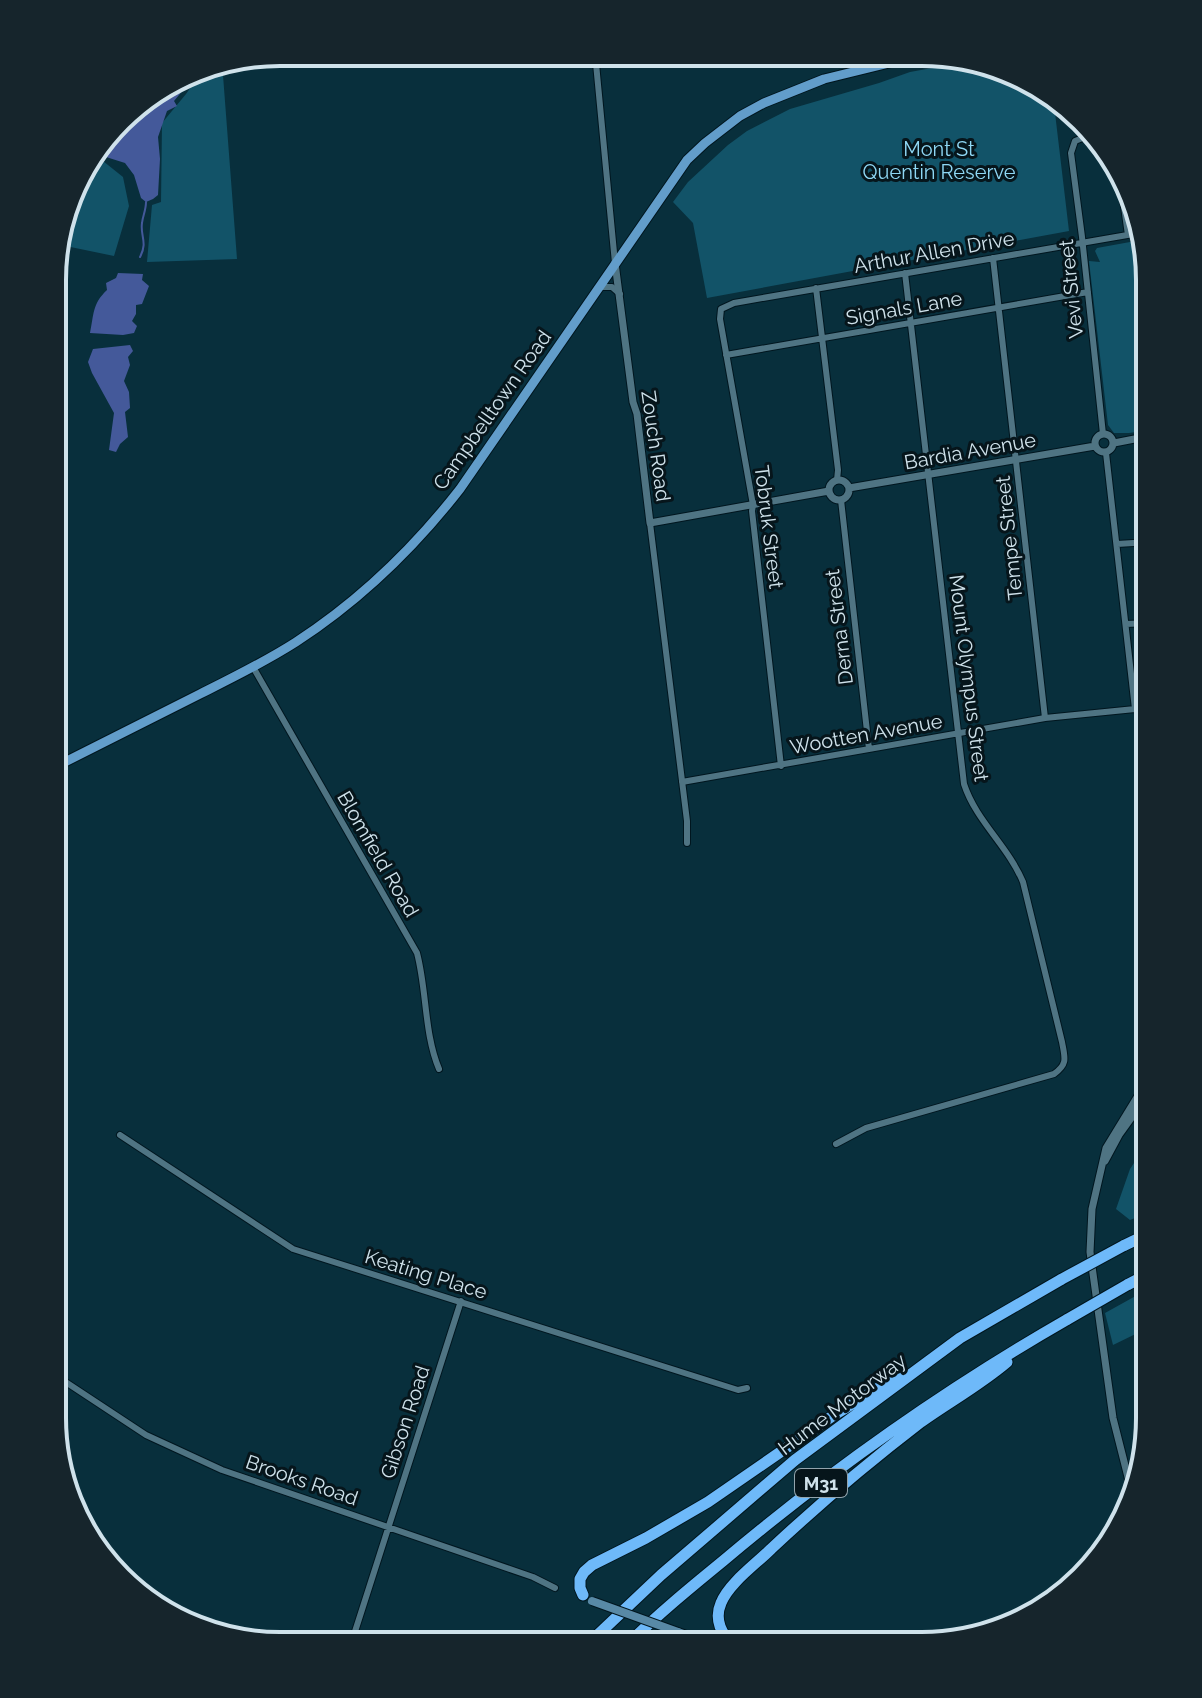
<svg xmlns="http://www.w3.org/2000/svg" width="1202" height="1698" viewBox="0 0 1202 1698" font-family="Raleway,sans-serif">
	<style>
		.green { fill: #125368 }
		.water { fill: #44599a }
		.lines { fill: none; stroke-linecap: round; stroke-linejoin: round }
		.stream { stroke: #44599a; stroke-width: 2 }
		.minor-casing { stroke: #00161f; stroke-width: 8 }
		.tertiary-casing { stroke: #00161f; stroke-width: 9 }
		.secondary-casing { stroke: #00161f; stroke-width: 10 }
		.primary-casing { stroke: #00161f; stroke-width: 11 }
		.motorway-casing { stroke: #00161f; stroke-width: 13 }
		.minor { stroke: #4f7483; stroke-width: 6 }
		.tertiary { stroke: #4f7483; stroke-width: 7 }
		.secondary { stroke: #5889a6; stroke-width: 8 }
		.primary { stroke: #629dca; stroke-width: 9 }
		.motorway { stroke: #6eb9f9; stroke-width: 11 }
		.secondary-bridge-casing { stroke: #00161f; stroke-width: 10; stroke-linecap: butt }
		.motorway-bridge-casing { stroke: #00161f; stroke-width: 13; stroke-linecap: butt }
		.secondary-bridge { stroke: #5889a6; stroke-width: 8 }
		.motorway-bridge { stroke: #6eb9f9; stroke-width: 11 }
		.labels { text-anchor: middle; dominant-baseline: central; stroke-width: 6; stroke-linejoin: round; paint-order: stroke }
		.shield { fill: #06151b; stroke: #93a4ad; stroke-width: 2 }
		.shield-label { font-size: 18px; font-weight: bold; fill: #cfe2eb }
		.park-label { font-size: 20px; fill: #8ed7f4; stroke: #06151b }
		.street-label { font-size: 20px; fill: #cfe2eb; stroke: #06151b }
		.rim { fill: none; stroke: #cfe2eb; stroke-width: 4 }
	</style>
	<rect width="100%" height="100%" fill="#082f3c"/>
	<path class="green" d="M970 61 1053 96 1069 231 707 298 693 223 673 202 688 182 728 145 747 131 790 109 879 83 910 72Z
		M222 62 237 259 147 262 152 205 161 202 162 123 186 94 206 65Z
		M93 153 123 177 129 206 114 256 56 244 82 166Z
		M1141 240 1150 280V430L1129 433H1114L1108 425 1089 261 1100 262 1095 251 1097 248Z
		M1150 1139V1212L1130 1220 1116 1209 1130 1169Z
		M1150 1288V1327L1113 1345 1105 1313Z"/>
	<path class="water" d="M203 66 174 101 177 106 167 111 158 137 160 159 158 195 153 199 146 202 141 198 134 175 125 163 106 157 98 147 130 108Z
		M118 273 143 274 142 280 149 286 142 304 136 305V314L132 321 137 326 134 333 123 335 90 333C94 315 92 304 107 290L106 283 116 278Z
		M130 345 133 351 128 357 130 365 124 381 129 392 130 408 125 412 128 437 120 444 116 452 109 450 114 413 92 373 88 362 93 349Z"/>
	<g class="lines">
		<path class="stream" d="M140 257C148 242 140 236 142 223 143 215 146 210 146 202"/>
		<g class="minor-casing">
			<path id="minor" d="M595 53 615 263
				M1090 135 1075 141 1071 153 1082 237 1103 434
				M1119 171 1128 235
				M993 258 1045 718
				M599 287H612L620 294
				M816 288 838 470 837 480
				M726 355 1088 292
				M1106 453 1135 709
				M841 500 869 749
				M650 523 687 821V843
				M1117 544 1150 542
				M1126 624 1150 623
				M253 667 417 953C427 991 424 1033 439 1069
				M781 766 752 511 753 505 720 319 721 309 734 303 1139 233
				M682 782 1045 718 1135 709 1150 710
				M120 1135 293 1249 738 1390 747 1388
				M836 1144 866 1128 1054 1074C1068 1064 1065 1058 1062 1042L1023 882C1008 846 976 821 964 784L905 273
				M52 1373 146 1435 222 1470 533 1577 555 1588
				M351 1644 461 1301"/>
		</g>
		<g class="tertiary-casing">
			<path id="tertiary" d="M615 263 633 402 637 414 650 523 829 491
				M1095 443a9 9 0 1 1 18 0a9 9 0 1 1-18 0Z
				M1114 443 1150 436
				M829 490a10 10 0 1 1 20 0a10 10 0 1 1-20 0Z
				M849 488 1095 446
				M1105 1161 1119 1135 1150 1092
				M1131 1489 1113 1418 1090 1252 1092 1209 1106 1148 1150 1076"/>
		</g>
		<g class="secondary-casing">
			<path id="secondary" d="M678 1632 714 1645"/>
		</g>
		<g class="primary-casing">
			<path id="primary" d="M53 768C102 743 151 719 200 694 232 678 265 662 296 642 359 601 414 548 460 489L687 160 705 143 740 116 764 103 824 79 926 54"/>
		</g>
		<g class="motorway-casing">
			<path id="motorway" d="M1123 1246 1150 1233
				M1127 1285 1150 1273
				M583 1595 580 1588V1579L584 1572 592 1565 646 1538 708 1502 834 1415 898 1376
				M587 1645 661 1575 795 1460 960 1338 1062 1279
				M627 1645C657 1615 690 1588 723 1561 831 1470 946 1389 1068 1319
				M735 1645C721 1636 714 1619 721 1603 729 1583 756 1564 771 1549 819 1504 869 1462 921 1422 949 1402 980 1385 1007 1362"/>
		</g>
		<use href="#minor" class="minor"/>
		<use href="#tertiary" class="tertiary"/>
		<use href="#secondary" class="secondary"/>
		<use href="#primary" class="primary"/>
		<use href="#motorway" class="motorway"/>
		<g class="secondary-bridge-casing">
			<path id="secondary-bridge" d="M592 1601 678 1632"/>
		</g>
		<g class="motorway-bridge-casing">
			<path id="motorway-bridge" d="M1062 1279 1123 1246
				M1068 1319 1127 1285"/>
		</g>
		<use href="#secondary-bridge" class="secondary-bridge"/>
		<use href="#motorway-bridge" class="motorway-bridge"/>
	</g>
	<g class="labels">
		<rect class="shield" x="795" y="1469" width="52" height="28" rx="6"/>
		<g class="shield-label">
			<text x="821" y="1483">M31</text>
		</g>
		<g class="park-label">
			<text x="939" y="149">Mont St<tspan x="939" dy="23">Quentin Reserve</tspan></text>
		</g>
		<g class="street-label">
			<text transform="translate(934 252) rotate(-10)">Arthur Allen Drive</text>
			<text transform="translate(1071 289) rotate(-96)">Vevi Street</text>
			<text transform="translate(904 308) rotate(-10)">Signals Lane</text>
			<text transform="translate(492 410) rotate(-55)">Campbelltown Road</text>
			<text transform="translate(656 446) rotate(82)">Zouch Road</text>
			<text transform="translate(970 451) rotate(-10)">Bardia Avenue</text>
			<text transform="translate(769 527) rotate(83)">Tobruk Street</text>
			<text transform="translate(1009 538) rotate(-96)">Tempe Street</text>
			<text transform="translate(839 627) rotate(-97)">Derna Street</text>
			<text transform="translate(969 678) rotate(83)">Mount Olympus Street</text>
			<text transform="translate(866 734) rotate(-10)">Wootten Avenue</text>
			<text transform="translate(378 854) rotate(60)">Blomfield Road</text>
			<text transform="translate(426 1274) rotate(17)">Keating Place</text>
			<text transform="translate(842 1404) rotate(-37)">Hume Motorway</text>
			<text transform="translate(405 1422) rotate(-72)">Gibson Road</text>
			<text transform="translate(302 1480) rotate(19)">Brooks Road</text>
		</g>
	</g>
	<path d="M0 0H1202V1698H0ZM280 66H922A214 214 0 0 1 1136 280V1418A214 214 0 0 1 922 1632H280A214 214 0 0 1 66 1418V280A214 214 0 0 1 280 66Z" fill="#16252c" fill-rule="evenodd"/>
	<path class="rim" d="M280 66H922A214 214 0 0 1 1136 280V1418A214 214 0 0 1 922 1632H280A214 214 0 0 1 66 1418V280A214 214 0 0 1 280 66Z"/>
</svg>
